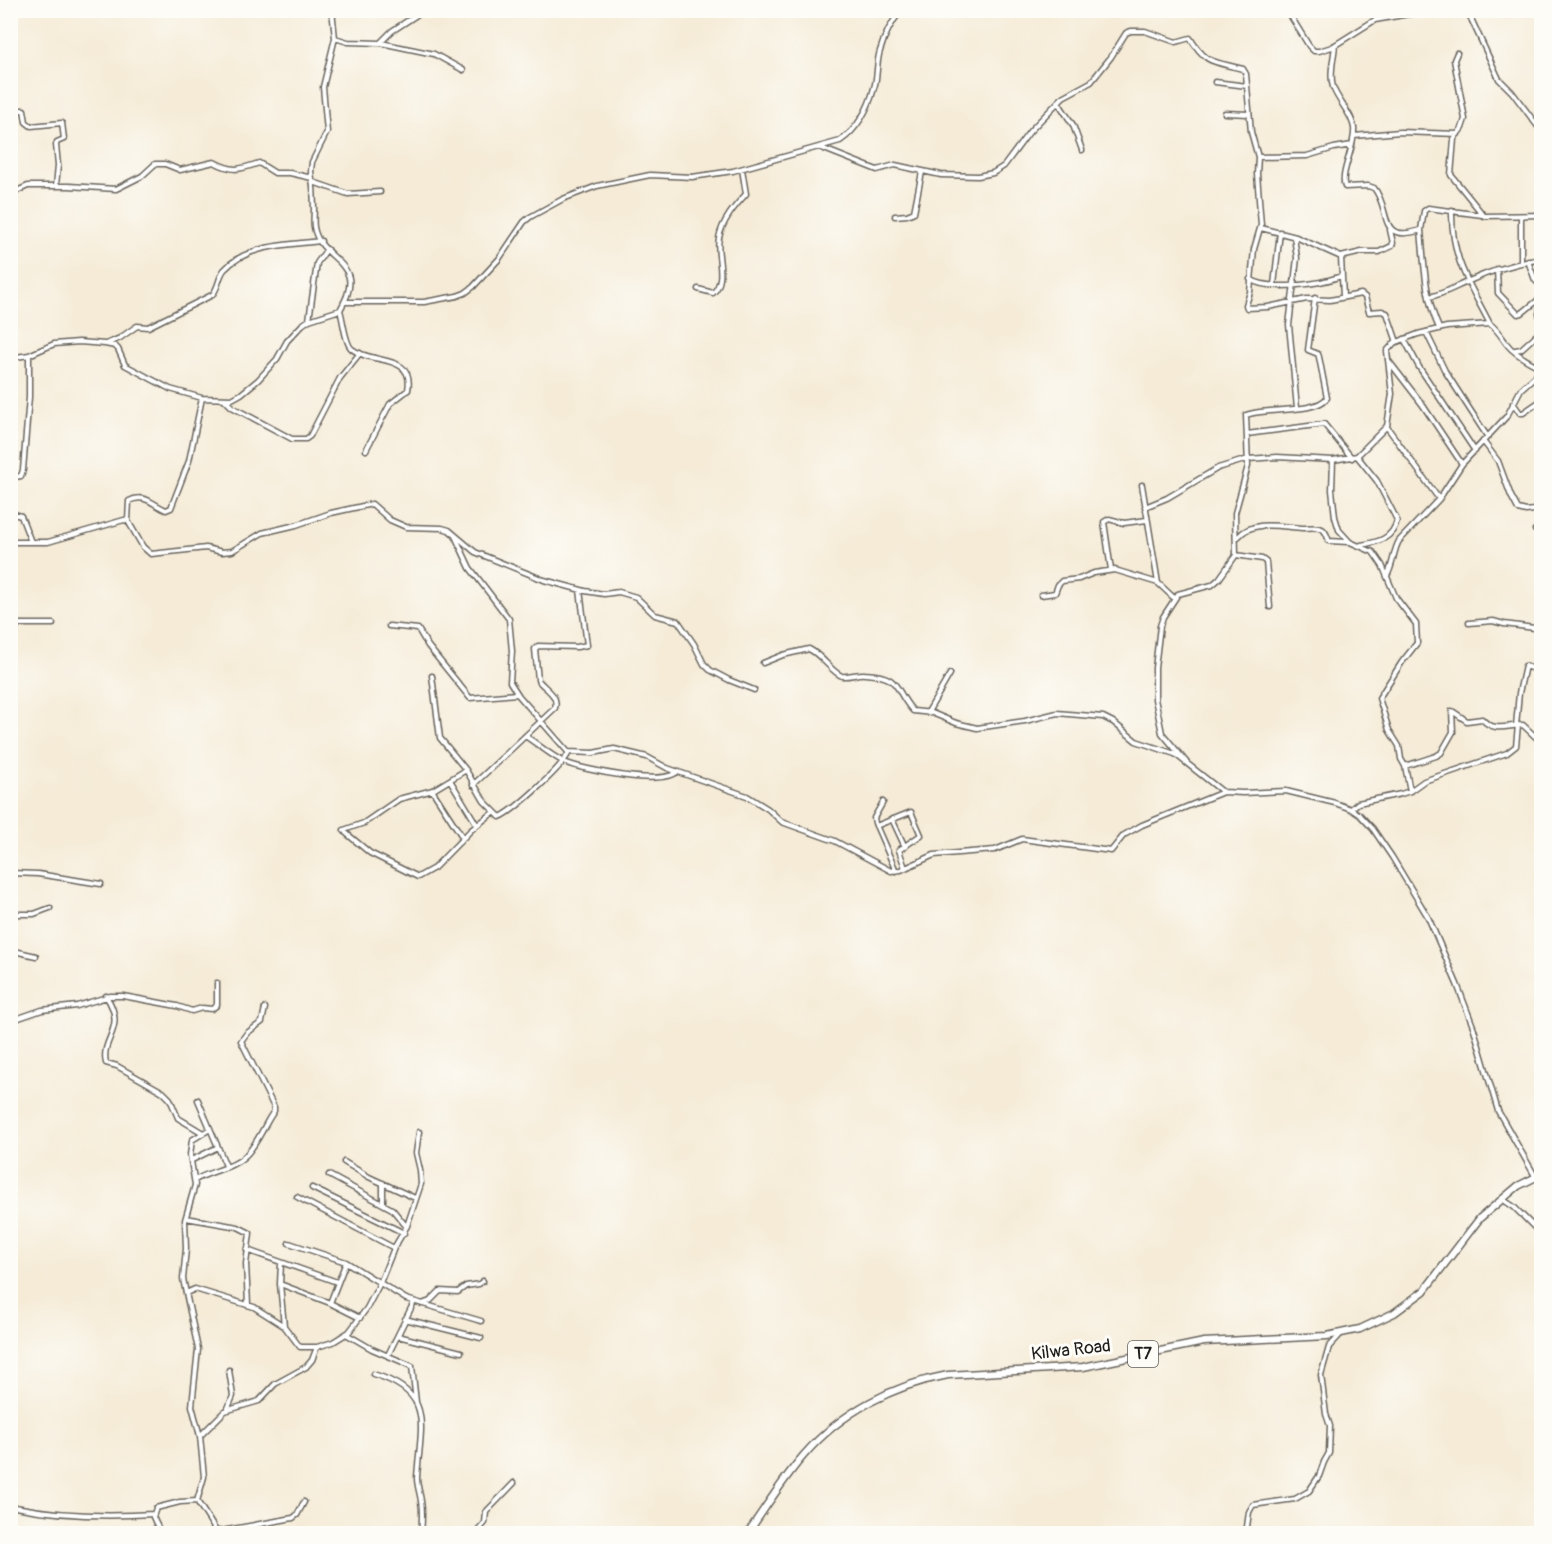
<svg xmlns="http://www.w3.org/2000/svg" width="1552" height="1544" viewBox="0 0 1552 1544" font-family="Pangolin,sans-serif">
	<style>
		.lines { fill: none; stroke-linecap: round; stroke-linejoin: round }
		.minor-casing { stroke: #68645d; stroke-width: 7 }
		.trunk-casing { stroke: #68645d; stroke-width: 9 }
		.minor { stroke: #fff; stroke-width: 4 }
		.trunk { stroke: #fff; stroke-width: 6 }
		.labels { text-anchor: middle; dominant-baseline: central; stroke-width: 6; stroke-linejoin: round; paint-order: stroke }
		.shield { fill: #fdfcf7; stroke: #605f5e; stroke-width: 1.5 }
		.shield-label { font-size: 16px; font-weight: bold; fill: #1c1c1c }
		.street-label { font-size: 18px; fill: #1c1c1c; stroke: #fdfcf7 }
	</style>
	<rect width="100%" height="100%" fill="#fdfcf7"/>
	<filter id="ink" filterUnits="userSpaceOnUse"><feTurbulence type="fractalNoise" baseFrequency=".0167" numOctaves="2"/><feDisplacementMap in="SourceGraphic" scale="12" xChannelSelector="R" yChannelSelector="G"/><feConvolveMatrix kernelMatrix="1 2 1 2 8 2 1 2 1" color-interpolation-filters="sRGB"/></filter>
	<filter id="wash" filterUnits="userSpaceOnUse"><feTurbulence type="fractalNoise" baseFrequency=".008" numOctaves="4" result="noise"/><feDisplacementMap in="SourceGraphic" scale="24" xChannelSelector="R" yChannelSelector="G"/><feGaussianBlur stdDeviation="1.35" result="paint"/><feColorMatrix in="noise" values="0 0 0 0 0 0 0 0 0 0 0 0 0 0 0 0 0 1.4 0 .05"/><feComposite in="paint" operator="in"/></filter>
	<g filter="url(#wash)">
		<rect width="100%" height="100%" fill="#f5ebd7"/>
	</g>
	<g filter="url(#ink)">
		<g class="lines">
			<g class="minor-casing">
				<path id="minor" d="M1287 10 1309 46 1314 51H1319L1332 47 1375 20 1431 10
					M1467 10 1499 79 1512 92 1542 132
					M1541 10 1542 11
					M335 38 348 42 380 43 392 31 424 10
					M381 43 434 54 463 70
					M1335 45C1334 58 1329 74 1333 87 1338 102 1352 113 1354 128 1356 146 1339 174 1345 187L1368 186 1374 188C1392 210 1376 244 1421 230L1424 211 1428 208 1482 215
					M1457 53 1454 60 1465 119 1462 128 1454 139 1451 175 1484 216 1542 215
					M1215 82 1247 86
					M1058 102 1073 125 1082 150
					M15 110H24L26 122 31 126 62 123 64 139 57 142 56 145 58 165 56 186
					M1225 113 1249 114
					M1354 136 1400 132 1458 134
					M819 147 877 170 895 165 941 175 978 176 993 173 1004 166 1030 131 1063 97 1091 82 1111 57 1126 33 1131 31H1145L1176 42 1190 38C1207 65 1213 61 1243 69L1246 74 1251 132 1258 157 1257 174 1261 225 1254 249 1250 292 1246 305 1247 308 1268 307 1307 299 1330 300 1361 294 1365 297 1369 312 1382 311 1387 313 1397 342 1418 334 1447 327 1490 324C1497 329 1501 336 1506 343 1514 354 1529 362 1542 368
					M1258 157 1307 156 1334 148 1352 145
					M313 182 348 194 380 192
					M10 194 28 186H69L116 189 142 176 155 164H165L180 170 214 162C233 172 239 170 259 163L275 173H290L312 178
					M1452 210C1451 259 1469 283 1490 324
					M895 216 907 215 914 212 922 172
					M1521 216V262
					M1261 228 1296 237 1341 257 1362 252H1379L1392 246 1393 243 1390 230
					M1421 230C1424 262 1425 299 1439 328
					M1294 237 1297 258 1289 325 1297 408
					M1341 257 1343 297
					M1528 261 1535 280 1542 287
					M1497 269 1498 293 1518 314 1522 313 1542 297
					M1250 279C1269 292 1321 284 1341 276
					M1274 285 1280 232
					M698 289 713 293C728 279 715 254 719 238 722 221 735 206 746 194L742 169
					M1429 297C1444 294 1455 287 1469 281 1493 270 1515 263 1542 259
					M1542 298 1539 314 1542 322
					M344 302H424L457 296 465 293 473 287 499 259 524 222 530 217 563 199 597 186 650 175 692 177 733 171 840 141C857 130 869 108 874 88 878 76 876 63 880 51 884 37 892 21 902 10
					M340 310C343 319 345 344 352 349 372 365 415 353 408 390L390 404 366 450
					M309 320 317 263 327 249
					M1426 332 1445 371 1487 436
					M1404 339 1419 367 1475 451
					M106 344 120 338 137 326 148 327 212 295C219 288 218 278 224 270 247 244 289 245 321 241
					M1515 350 1521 349 1542 330
					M10 358 29 355 54 344 79 342 105 344 115 346 118 349 125 365 170 389 202 398 232 399 241 394 258 380 277 359 287 341 302 325 309 320 340 310C370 260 320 263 314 227 313 221 314 214 314 208 314 196 313 183 311 171L312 162 327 132 323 87 335 38 332 10
					M1388 360 1422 404 1462 464
					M225 400 232 407 292 439H306L310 436 340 378 360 353
					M1513 403 1520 413H1523L1542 400
					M1387 427 1439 499
					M1247 434 1324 424 1352 458
					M1483 441 1498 461 1511 496 1518 509 1526 511 1542 509
					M1357 456 1377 481 1397 520C1393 539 1378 542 1361 545
					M1333 460 1332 490 1335 517 1339 530 1350 542 1373 552 1382 565 1396 598 1416 624 1417 643 1402 662 1379 698 1389 730 1399 746 1401 759 1405 766 1410 791
					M10 478 21 476 23 470 29 397V355
					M1142 485 1158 583
					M1145 507 1167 498 1218 468 1248 459 1277 457 1333 460 1357 456 1387 426 1392 394 1387 351 1396 341
					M10 513 21 516 31 542
					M128 521 129 501C144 493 152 504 166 510L171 508 189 461 202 398
					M1535 530 1542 528
					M455 536 470 568 509 619 512 651 510 682 519 696 568 752 593 753 614 749 647 757 667 768 747 796 768 809 782 822 835 841 891 871 901 870 934 855 995 850 1022 839 1111 851 1124 835 1142 825 1223 792 1243 793 1286 791 1335 803 1351 809 1360 815 1373 829 1392 857 1428 917 1457 984 1474 1029 1498 1111 1535 1176
					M1238 537C1253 519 1282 527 1302 528 1309 528 1316 526 1322 529 1326 531 1327 536 1329 541L1348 542
					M10 542H48L124 520 128 521 143 547 151 554 206 548 222 552 232 551 262 533 296 525 331 513 372 504 390 520 406 527 442 528 449 530 475 552 544 580 585 591 604 594 619 592 636 597 655 615 678 621 694 644 704 664 710 670 729 680 754 690
					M1236 555 1262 559 1266 562 1270 607
					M1111 570 1104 522 1109 519 1124 523 1147 520
					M1387 576C1394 563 1393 551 1399 541L1439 499 1462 464 1507 416 1521 389 1542 370
					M1041 595 1055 593 1058 585 1062 581 1079 579 1094 573 1115 570 1158 583 1174 598
					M1469 623 1493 621 1504 624 1542 629
					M10 624H53
					M389 626 418 629 428 646 470 698 517 694
					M763 663 783 655 809 649C822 655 832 673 842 676 849 677 858 673 865 674 903 676 893 689 913 711L932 713 956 723 977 728 1025 721 1057 713 1103 717 1113 722 1136 741 1175 754 1223 792
					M432 676 440 738 466 770 484 801 500 817C513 812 564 766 569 752
					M928 712 950 674
					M1516 726 1519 693 1525 666 1542 672
					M525 736C538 744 550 755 564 762 583 770 664 787 678 771
					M1187 763 1162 733 1155 699V668L1160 626 1163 617 1178 594 1212 585 1219 579 1236 555 1235 513 1248 466 1246 415C1266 407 1314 414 1327 398L1319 357 1318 354 1308 350 1315 298
					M1405 766 1436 756 1441 753 1453 732 1452 711 1467 721 1482 719C1494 733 1508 725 1523 725L1542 743
					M466 770 433 790 399 799 364 823 344 830 346 833 370 853 418 877 434 868 471 830 494 812
					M450 780 477 825
					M473 785 555 708C559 695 545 689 538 680L535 649 538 646 577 647 587 645 580 590
					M432 790 463 838
					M883 802 874 818 875 823 896 871
					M1351 809 1358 803 1401 794 1410 791 1424 781 1507 753 1516 746 1518 725
					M892 819 905 847
					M876 826 911 812 921 835 899 850 905 868
					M10 873 38 874 101 884
					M10 914H34L50 908
					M10 950 36 956
					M106 996C128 1029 100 1038 106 1063L117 1066 163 1092 170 1099 178 1118 203 1133
					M10 1021 42 1010 77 1006 110 996H123L177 1006 192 1011 202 1008 212 1009 217 1005V983
					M198 1100 226 1166
					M210 1129 192 1140 190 1155 195 1185 185 1220 186 1249 183 1279 198 1349 192 1406 200 1436 204 1477 197 1501 218 1534
					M192 1160 218 1147
					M344 1162 369 1177 415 1198
					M329 1175 392 1209 406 1226
					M195 1180C210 1171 234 1168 246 1155 258 1143 264 1125 274 1111V1107L241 1041 247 1033 262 1022 265 1008
					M383 1183V1203
					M312 1188 404 1233
					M297 1197 394 1248
					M1502 1199 1514 1207 1542 1235
					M186 1218 238 1227 250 1233 246 1264 248 1304
					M289 1243 346 1262 406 1299 481 1321
					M247 1250 337 1282
					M281 1263 280 1284 284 1326
					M280 1284 330 1303 360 1318
					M186 1293 195 1289 254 1307 284 1326 300 1347H317
					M330 1303 346 1262
					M422 1304 430 1301 440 1291 458 1292 466 1286 479 1284 483 1281
					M405 1319 481 1338
					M346 1334 372 1349 412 1366 416 1402
					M398 1336 461 1352
					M388 1355 414 1302
					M373 1374C436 1393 420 1426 417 1478 417 1486 420 1493 421 1501 423 1512 422 1523 421 1534
					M228 1408 233 1396 229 1370
					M200 1436 225 1411 259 1401 275 1384 306 1367 312 1360 317 1347 333 1342 349 1332 367 1308 380 1283 394 1248 407 1226 421 1184 420 1170 416 1153 419 1132
					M10 1504 15 1507C61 1516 106 1517 153 1514
					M140 1534 158 1530
					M161 1534 153 1517 156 1508 180 1502 197 1501
					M205 1534 293 1518 297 1515 304 1502
					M475 1534 485 1523 486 1512 514 1483
					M1246 1534 1249 1512 1253 1505 1295 1499 1309 1491 1319 1476 1324 1462 1329 1453 1330 1426 1326 1414 1321 1375 1329 1347 1341 1334"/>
			</g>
			<g class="trunk-casing">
				<path id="trunk" d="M747 1534C766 1507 783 1479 804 1455 841 1412 893 1385 948 1375L1083 1367 1204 1342 1327 1336 1360 1329 1394 1313 1424 1291 1480 1218 1518 1186 1542 1174"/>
			</g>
			<use href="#minor" class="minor"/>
			<use href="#trunk" class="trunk"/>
		</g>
	</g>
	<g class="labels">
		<rect class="shield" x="1128" y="1341" width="30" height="26" rx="4.5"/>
		<g class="shield-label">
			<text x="1143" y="1354">T7</text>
		</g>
		<g class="street-label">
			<text transform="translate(1071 1350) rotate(-6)">Kilwa Road</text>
		</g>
	</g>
	<rect width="1552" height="1544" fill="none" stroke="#fdfcf7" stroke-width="36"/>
</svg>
